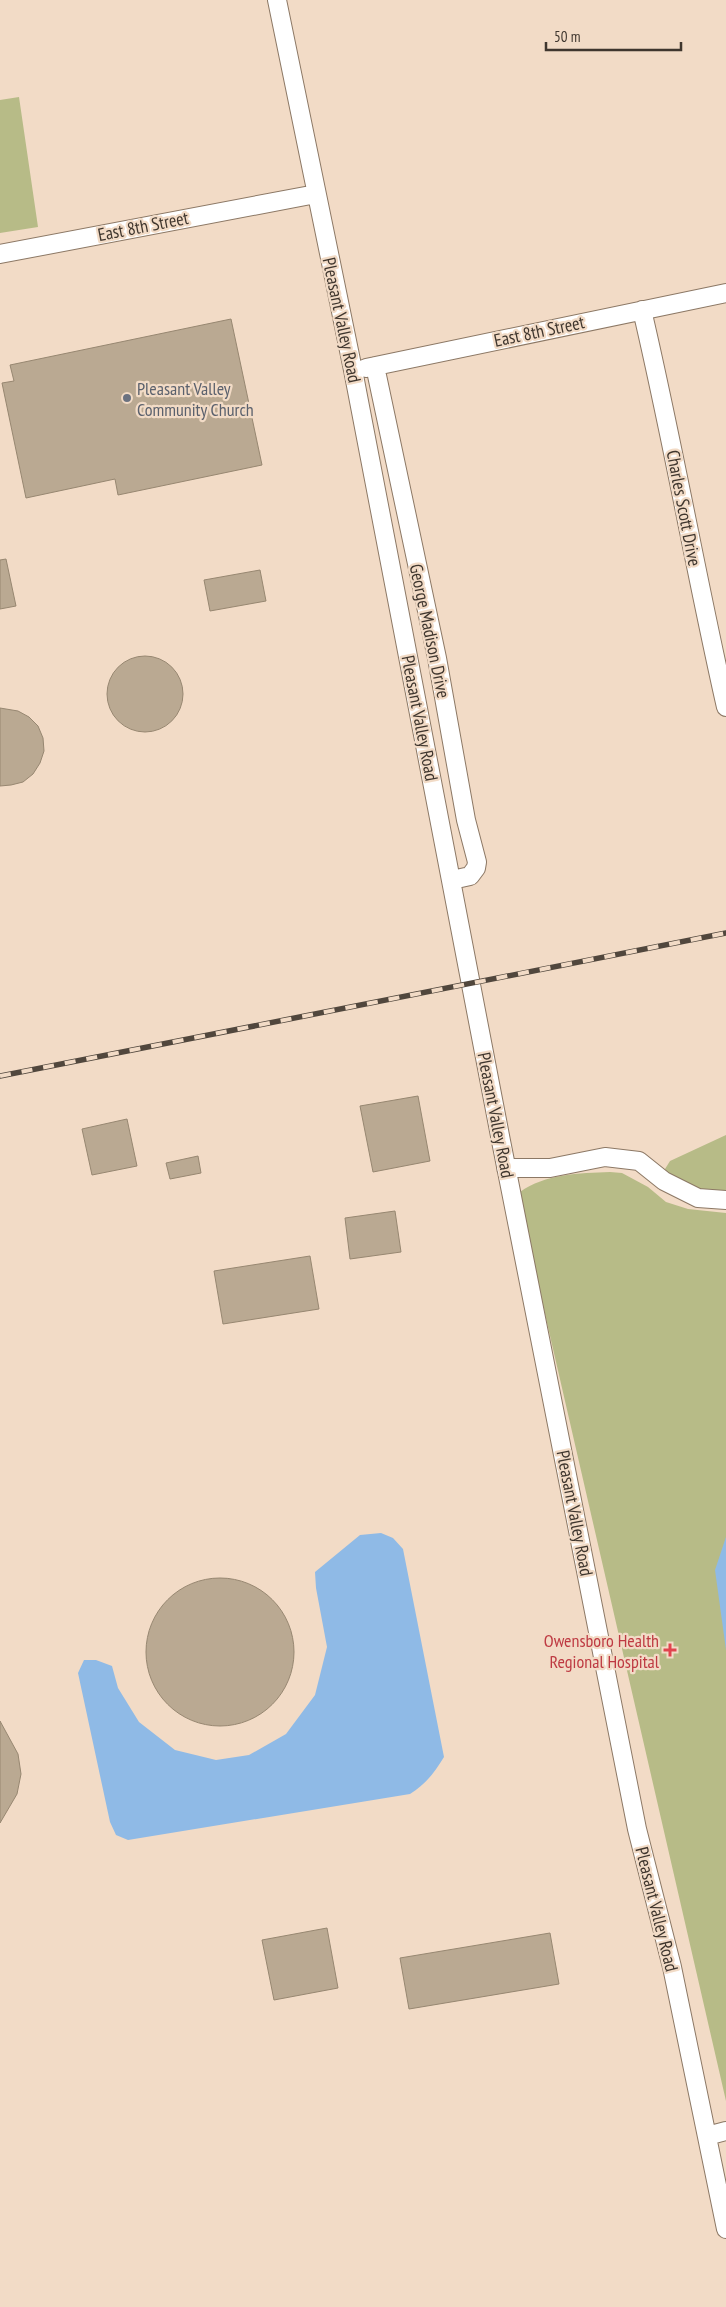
<svg xmlns="http://www.w3.org/2000/svg" width="726" height="2307" viewBox="0 0 726 2307" font-family="'PT Sans Narrow',sans-serif">
	<style>
		.green { fill: #b7bb87 }
		.water { fill: #8fbae6 }
		.building { fill: #baa992; stroke: #978771 }
		.lines { fill: none; stroke-linecap: round; stroke-linejoin: round }
		.minor-casing { stroke: #8c7865; stroke-width: 20 }
		.minor { stroke: #fff; stroke-width: 18 }
		.rail-casing { stroke: #51473d; stroke-width: 5.5 }
		.rail { stroke: #f2dbc6; stroke-width: 4; stroke-dasharray: 11; stroke-linecap: butt }
		.worship-dot { fill: #6b7280; stroke: #f2dbc6; stroke-width: 2 }
		.health-dot { fill: #e0444e; stroke: #f2dbc6; stroke-width: 2 }
		.labels { text-anchor: middle; dominant-baseline: central; stroke-width: 4.5; stroke-linejoin: round; paint-order: stroke }
		.street-label { font-size: 18px; fill: #3f362e; stroke: #f2dbc6 }
		.worship-label { font-size: 18px; fill: #5b616d; stroke: #f2dbc6; text-anchor: start }
		.health-label { font-size: 18px; fill: #be3a42; stroke: #f2dbc6; text-anchor: end }
	</style>
	<rect width="100%" height="100%" fill="#f2dbc6"/>
	<path class="green" d="M19 97 38 227 0 233V100Z
		M726 1135V1192C706 1190 675 1189 665 1169L670 1161Z
		M610 1172 622 1173 648 1187 666 1202 688 1209 726 1213V2101L519 1201 520 1192C545 1174 579 1173 610 1172Z"/>
	<path class="water" d="M381 1533 393 1538 403 1549 444 1757C434 1773 426 1784 410 1794L128 1840 116 1835 110 1822 78 1673 84 1660H96L112 1666 118 1688 139 1722 175 1750 216 1760 249 1755 286 1734 315 1695 327 1647 316 1588 315 1572 360 1535Z
		M726 1537V1650L715 1570Z"/>
	<path class="building" d="M231 319 262 465 118 495 115 479 26 498 2 383 14 381 10 365Z
		M6 559 16 606 0 609V560Z
		M260 570 266 601 210 611 204 580Z
		M107 694a38 38 0 1 1 76 0a38 38 0 1 1-76 0Z
		M0 708 18 711 29 717 38 726 43 738 44 751 40 763 33 774 23 782 11 785 0 786Z
		M418 1096 430 1161 373 1172 360 1106Z
		M127 1119 137 1166 92 1175 82 1129Z
		M198 1156 201 1173 170 1179 166 1163Z
		M395 1211 401 1252 350 1259 345 1218Z
		M310 1256 319 1309 223 1324 214 1271Z
		M146 1652a74 74 0 1 1 148 0a74 74 0 1 1-148 0Z
		M0 1721 18 1754 21 1774 17 1794 0 1823Z
		M327 1928 338 1988 274 2000 262 1940Z
		M550 1933 559 1984 409 2009 400 1958Z"/>
	<g class="lines">
		<g class="minor-casing">
			<path id="minor" d="M277 0 353 370 501 1141 637 1829 672 1967 726 2229
				M0 254 316 194
				M642 310C673 442 696 575 726 707
				M375 366 437 658 466 820 477 862 476 868 470 876 452 880
				M366 368 726 293
				M506 1168H550L605 1157 639 1161 664 1181 698 1198 726 1200
				M707 2136 726 2131"/>
		</g>
		<use href="#minor" class="minor"/>
		<g class="rail-casing">
			<path id="rail" d="M0 1076 726 933"/>
		</g>
		<use href="#rail" class="rail"/>
	</g>
	<circle class="worship-dot" cx="127" cy="398" r="5"/>
	<path class="health-dot" d="M667.5 1642.5h5v5h5v5h-5v5h-5v-5h-5v-5h5z"/>
	<g class="labels">
		<g class="street-label">
			<text transform="translate(143 226) rotate(-11)">East 8th Street</text>
			<text transform="translate(342 320) rotate(78)">Pleasant Valley Road</text>
			<text transform="translate(539 331) rotate(-12)">East 8th Street</text>
			<text transform="translate(684 508) rotate(79)">Charles Scott Drive</text>
			<text transform="translate(430 631) rotate(78)">George Madison Drive</text>
			<text transform="translate(420 718) rotate(79)">Pleasant Valley Road</text>
			<text transform="translate(496 1115) rotate(79)">Pleasant Valley Road</text>
			<text transform="translate(575 1513) rotate(79)">Pleasant Valley Road</text>
			<text transform="translate(657 1909) rotate(76)">Pleasant Valley Road</text>
		</g>
		<g class="worship-label">
			<text x="137" y="388">Pleasant Valley<tspan x="137" dy="21">Community Church</tspan></text>
		</g>
		<g class="health-label">
			<text x="659" y="1640">Owensboro Health<tspan x="659" dy="21">Regional Hospital</tspan></text>
		</g>
	</g>
	<path d="M546 42v8h135v-8" fill="none" stroke="#3f362e" stroke-width="2.5"/>
	<text x="554" y="42" font-size="15" fill="#3f362e" stroke="#f2dbc6" stroke-width="4" paint-order="stroke">50 m</text>
</svg>
